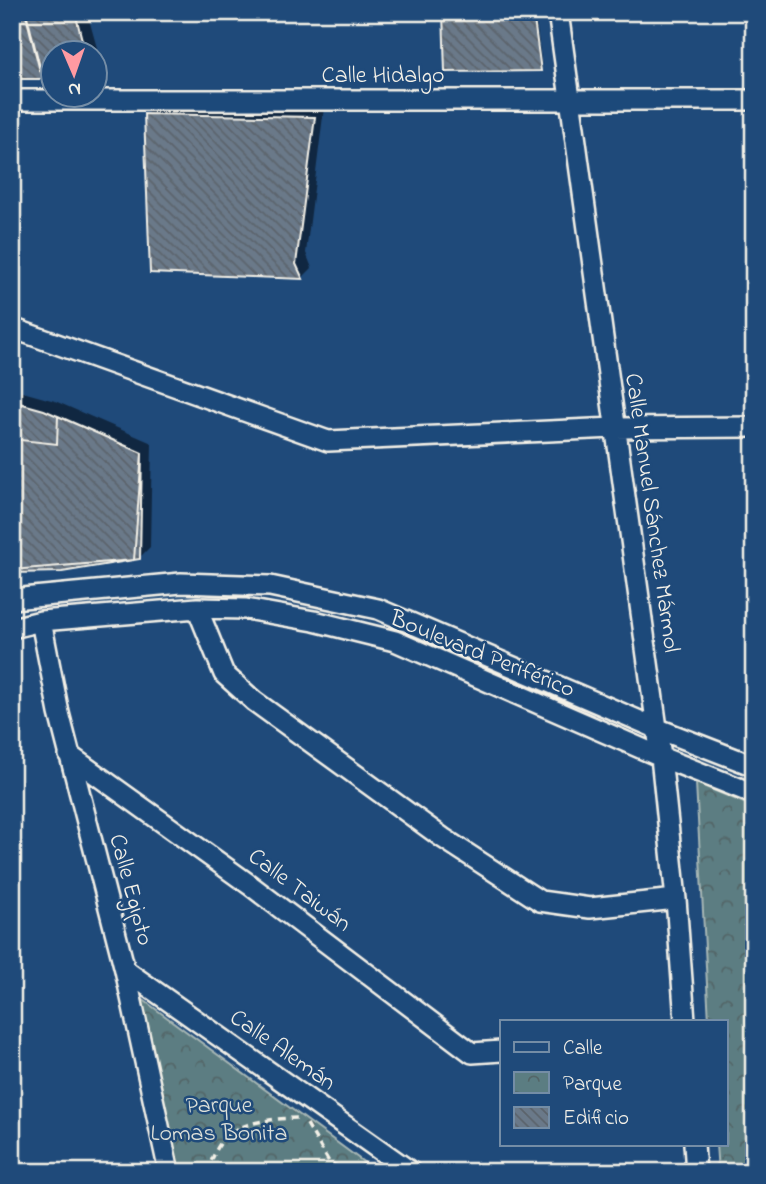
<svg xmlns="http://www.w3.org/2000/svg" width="766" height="1184" viewBox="0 0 766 1184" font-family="'Indie Flower',sans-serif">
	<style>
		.park { fill: url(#park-crowns); stroke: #a8b7b5; stroke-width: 2 }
		.shadow { fill: #0007 }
		.building { fill: url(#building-back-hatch); stroke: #f4f1e8; stroke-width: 2 }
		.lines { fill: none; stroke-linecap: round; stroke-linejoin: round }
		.minor-casing { stroke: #f4f1e8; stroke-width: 24 }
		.path { stroke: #f4f1e8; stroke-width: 3.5; stroke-dasharray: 7 5; stroke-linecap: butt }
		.minor { stroke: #1f4a7a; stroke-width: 19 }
		.labels { text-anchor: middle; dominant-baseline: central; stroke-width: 5; stroke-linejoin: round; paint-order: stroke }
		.street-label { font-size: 24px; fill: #f4f1e8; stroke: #1f4a7a }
		.park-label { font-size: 24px; fill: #dde0d9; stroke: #1f4a7a }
	</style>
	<defs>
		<pattern id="park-crowns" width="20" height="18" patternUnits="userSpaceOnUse" patternTransform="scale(1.75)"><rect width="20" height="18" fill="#5b7d82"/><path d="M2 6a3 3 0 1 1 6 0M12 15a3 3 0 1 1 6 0" fill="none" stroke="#536567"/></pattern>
		<pattern id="building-back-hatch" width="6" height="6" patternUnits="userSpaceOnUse" patternTransform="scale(1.75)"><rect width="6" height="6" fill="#6a7989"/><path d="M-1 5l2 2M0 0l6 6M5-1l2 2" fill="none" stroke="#5b636b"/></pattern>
	</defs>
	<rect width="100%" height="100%" fill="#1f4a7a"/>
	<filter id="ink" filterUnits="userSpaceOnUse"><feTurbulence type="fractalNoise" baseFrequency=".0143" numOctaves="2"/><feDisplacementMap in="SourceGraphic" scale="14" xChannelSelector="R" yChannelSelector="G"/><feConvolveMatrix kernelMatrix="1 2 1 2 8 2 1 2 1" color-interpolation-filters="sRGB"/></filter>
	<g filter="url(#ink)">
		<path class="park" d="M696 783 754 807V1172H718L716 1144H726V1021H709Z
			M138 996 377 1172H179Z"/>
		<path class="shadow" d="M12 12H87L97 48 92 52H52V67L45 68 47 73 42 78Z
			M444 12H535L542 68 540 70Z
			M94 54H97L100 65 94 71Z
			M156 104 324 108 306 253 312 268 302 278 146 114Z
			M12 389 55 401 152 443 150 547 140 557 12 571Z"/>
		<path class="building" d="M12 12H26L43 79H12Z
			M25 12H75L85 52H52V68L40 71Z
			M443 12H533L541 71 445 72Z
			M144 114 315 117 296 264 303 279 150 273Z
			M12 401 44 410 142 453 140 559 62 572 12 573Z
			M58 416 142 453 134 560 12 570V439L57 444Z"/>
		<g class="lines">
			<g class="minor-casing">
				<path id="minor" d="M558 12 661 757 676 899 685 1021
					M12 100H754
					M12 328 328 441 614 428 754 427
					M12 599 181 583 270 586 378 609 656 728 754 766
					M197 608 224 674 254 701 443 838 540 901 590 908 676 899
					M41 621 59 713 125 970 169 1172
					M12 628 41 621 197 608 246 609 314 621 395 641 661 757 754 794
					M69 755 250 885 472 1053 502 1051
					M125 970 411 1172
					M694 1144 696 1172"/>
			</g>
			<path class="path" d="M307 1124 329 1162 348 1172
				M207 1172C212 1159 218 1142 229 1134 245 1121 280 1118 299 1118
				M324 1172H334
				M349 1172 366 1163"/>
			<use href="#minor" class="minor"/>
		</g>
	</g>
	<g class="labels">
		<g class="street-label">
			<text x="383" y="76">Calle Hidalgo</text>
			<text transform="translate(651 513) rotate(82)">Calle Manuel Sánchez Mármol</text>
			<text transform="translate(482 655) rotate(22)">Boulevard Periférico</text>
			<text transform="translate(130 890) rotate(75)">Calle Egipto</text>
			<text transform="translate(299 891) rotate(37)">Calle Taiwán</text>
			<text transform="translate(282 1051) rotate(35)">Calle Alemán</text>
		</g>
		<g class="park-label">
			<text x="219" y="1106">Parque<tspan x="219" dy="28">Lomas Bonita</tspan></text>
		</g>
	</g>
	<rect width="766" height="1184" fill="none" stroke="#1f4a7a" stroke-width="42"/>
	<rect x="21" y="21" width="724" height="1142" fill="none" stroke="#f4f1e8" stroke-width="2.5" filter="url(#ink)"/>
	<rect x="500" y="1020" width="228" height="126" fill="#1f4a7a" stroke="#748da6" stroke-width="2"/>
	<rect x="514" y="1042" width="35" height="10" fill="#1f4a7a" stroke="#748da6" stroke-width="2"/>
	<text x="563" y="1054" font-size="21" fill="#f4f1e8">Calle</text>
	<rect x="514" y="1072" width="35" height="21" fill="url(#park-crowns)" stroke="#748da6" stroke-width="2"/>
	<text x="563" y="1090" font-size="21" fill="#f4f1e8">Parque</text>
	<rect x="514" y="1107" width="35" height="21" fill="url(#building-back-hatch)" stroke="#748da6" stroke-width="2"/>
	<text x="563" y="1124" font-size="21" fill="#f4f1e8">Edificio</text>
	<g transform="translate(74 74) rotate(178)"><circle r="33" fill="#1f4a7a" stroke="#748da6" stroke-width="2"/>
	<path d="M0-5L12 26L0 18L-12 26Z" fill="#ff9aa2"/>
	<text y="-10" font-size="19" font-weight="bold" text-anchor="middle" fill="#f4f1e8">N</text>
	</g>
</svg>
